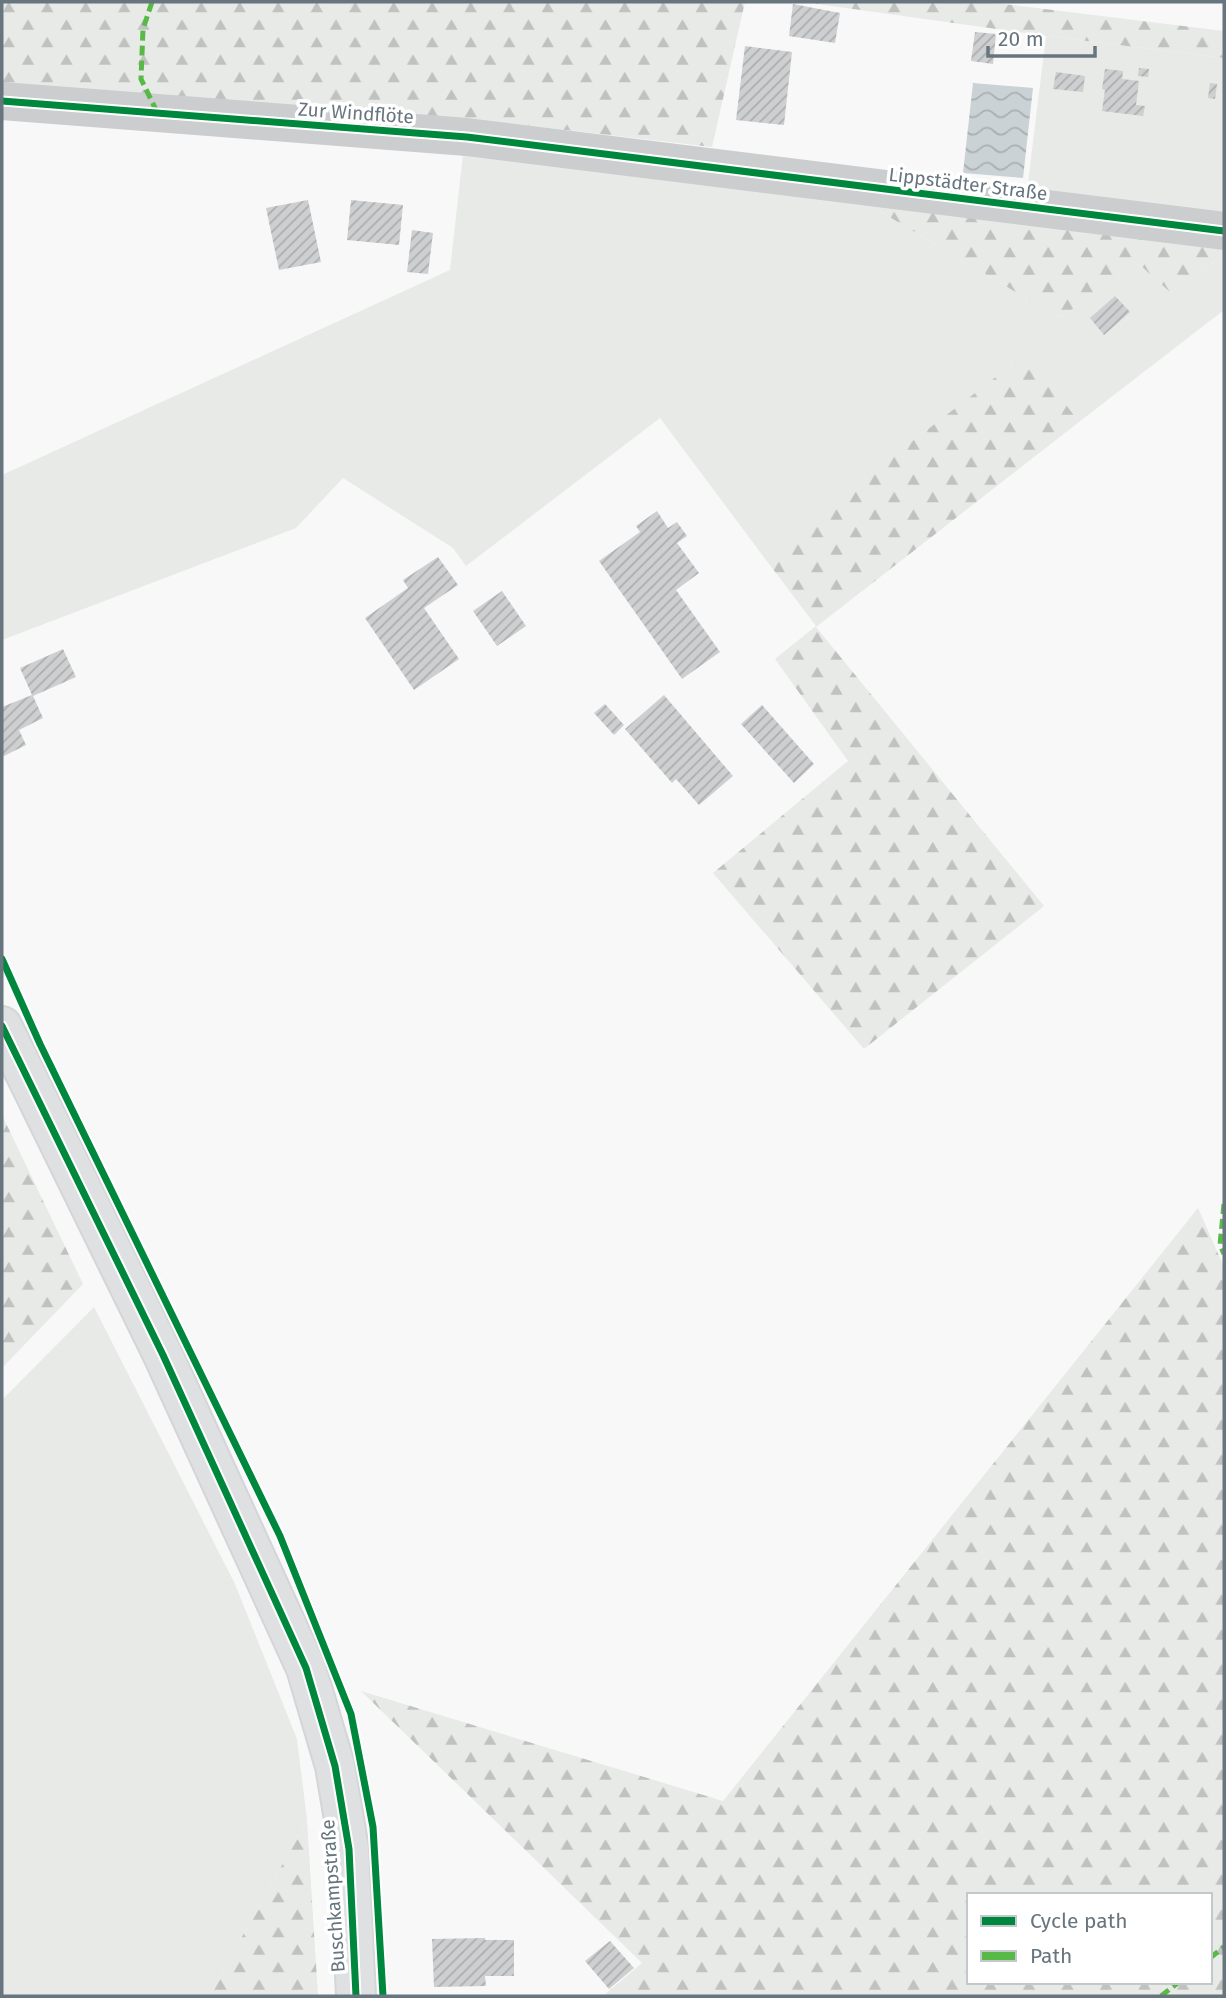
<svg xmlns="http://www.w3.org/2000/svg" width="1226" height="1998" viewBox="0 0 1226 1998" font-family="'Fira Sans',sans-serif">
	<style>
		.green { fill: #e7eae6 }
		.forest { fill: url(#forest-firs); fill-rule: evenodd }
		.water { fill: url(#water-waves) }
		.building { fill: url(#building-hatch) }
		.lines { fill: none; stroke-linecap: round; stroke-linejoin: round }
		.secondary-casing { stroke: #d4d5d6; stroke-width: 42 }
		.minor { stroke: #cbcdce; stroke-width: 38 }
		.secondary { stroke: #dfe0e1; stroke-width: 38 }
		.quiet { stroke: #58b947; stroke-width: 5; stroke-dasharray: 10 5; stroke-linecap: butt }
		.cycleway-casing { stroke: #fff; stroke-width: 11 }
		.cycleway { stroke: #00873e; stroke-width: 7 }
		.labels { text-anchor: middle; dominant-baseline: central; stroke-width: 7; stroke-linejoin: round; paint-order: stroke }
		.street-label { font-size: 19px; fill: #67757f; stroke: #fff }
	</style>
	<defs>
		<pattern id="forest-firs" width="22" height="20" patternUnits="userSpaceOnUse" patternTransform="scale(1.75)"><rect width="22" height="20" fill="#e7eae6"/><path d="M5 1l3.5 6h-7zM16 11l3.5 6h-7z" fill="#bfc2c0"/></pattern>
		<pattern id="water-waves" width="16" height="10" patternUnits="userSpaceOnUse" patternTransform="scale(1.75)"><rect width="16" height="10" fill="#cbd2d5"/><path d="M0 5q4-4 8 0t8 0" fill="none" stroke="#a9afb2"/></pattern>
		<pattern id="building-hatch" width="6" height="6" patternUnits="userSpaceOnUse" patternTransform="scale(1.75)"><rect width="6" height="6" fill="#cecfd0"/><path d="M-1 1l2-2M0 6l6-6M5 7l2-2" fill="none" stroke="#abadae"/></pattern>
	</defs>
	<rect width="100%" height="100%" fill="#f8f8f8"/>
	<path class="green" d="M1046 36 1224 58V216L1027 191Z
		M463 154 856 197 1059 318 1140 265 1171 293 1224 254V310L1079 422 1027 354 763 556 660 418 466 566 453 548 343 478 296 528 2 640V475L450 270Z
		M94 1307 235 1584 297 1739 307 1820 209 1996H2V1400Z"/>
	<path class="forest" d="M2 2H745L712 147 462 118 2 84Z
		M803 2H988L1224 31V58L1046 36Z
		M856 197 1224 250V254L1171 293 1140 265 1059 318Z
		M1027 353 1079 422 816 627 1044 906 864 1049 713 873 848 761 775 659 816 626 763 556Z
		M2 1115 83 1284 2 1368Z
		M1198 1208 1224 1267V1996H603L642 1963 361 1691 723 1801ZM969 1895H1210V1982H969Z
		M307 1820 318 1996H209Z"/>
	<path class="water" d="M973 83 1033 88 1023 178 963 173Z"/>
	<path class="building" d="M793 4 840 13 835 43 789 36Z
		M975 32 996 34 993 64 971 61Z
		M745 46 792 52 784 125 736 120Z
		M1139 68 1149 69 1148 77 1138 76Z
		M1105 69 1123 71 1122 79 1139 81 1136 105 1145 106 1143 116 1102 111 1105 90 1102 89Z
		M1056 72 1085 76 1083 92 1053 89Z
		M1210 83 1217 84 1215 99 1208 98Z
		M308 200 321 262 279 270 266 208Z
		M351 200 403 205 399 245 347 240Z
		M412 230 433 233 428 274 407 272Z
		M1115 296 1130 312 1104 335 1090 318Z
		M657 511 668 528 677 522 687 536 677 543 699 573 676 590 720 652 682 679 599 561 640 532 636 526Z
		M438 557 458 585 424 608 459 659 414 690 365 618 408 588 403 580Z
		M502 591 526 626 497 646 473 611Z
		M63 649 76 677 33 696 43 718 19 730 26 745 2 757V707L32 695 20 668Z
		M664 695 733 776 699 805 676 779 672 783 625 729Z
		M605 704 624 725 614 735 594 713Z
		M762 705 814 764 794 783 741 724Z
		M485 1938V1940H514V1976H485L486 1986 434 1987 432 1939Z
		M610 1941 634 1968 609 1989 585 1961Z"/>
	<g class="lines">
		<g class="secondary-casing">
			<path id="secondary" d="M2 1026 163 1355 306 1668 335 1766 349 1849 356 1996"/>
		</g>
		<path class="minor" d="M2 101 467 137 1224 231"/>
		<use href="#secondary" class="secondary"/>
		<path class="quiet" d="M152 2 143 29 141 79 158 114
			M1224 1204 1220 1245 1224 1254
			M1210 1958 1224 1947
			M1161 1996 1179 1982"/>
		<g class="cycleway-casing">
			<path id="cycleway" d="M2 101 467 137 1224 231
				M2 959 40 1044 280 1536 351 1714 373 1827 383 1996
				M2 1026 163 1355 306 1668 335 1766 349 1849 356 1996"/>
		</g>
		<use href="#cycleway" class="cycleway"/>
	</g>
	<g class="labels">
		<g class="street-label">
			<text transform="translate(356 113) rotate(4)">Zur Windflöte</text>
			<text transform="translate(968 184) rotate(7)">Lippstädter Straße</text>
			<text transform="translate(333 1896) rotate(-94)">Buschkampstraße</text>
		</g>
	</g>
	<rect width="1226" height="1998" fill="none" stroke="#67757f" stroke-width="7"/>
	<rect x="967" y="1893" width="245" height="91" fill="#ffffff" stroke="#c2c8cc" stroke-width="2"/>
	<rect x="981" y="1916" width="35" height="10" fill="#00873e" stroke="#c2c8cc" stroke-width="2"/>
	<text x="1030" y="1928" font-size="21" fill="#67757f">Cycle path</text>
	<rect x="981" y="1951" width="35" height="10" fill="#58b947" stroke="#c2c8cc" stroke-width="2"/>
	<text x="1030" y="1963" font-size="21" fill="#67757f">Path</text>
	<path d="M988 46v10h107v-10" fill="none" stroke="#67757f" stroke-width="3.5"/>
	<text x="998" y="46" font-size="21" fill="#67757f" stroke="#ffffff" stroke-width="5" paint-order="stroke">20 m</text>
</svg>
